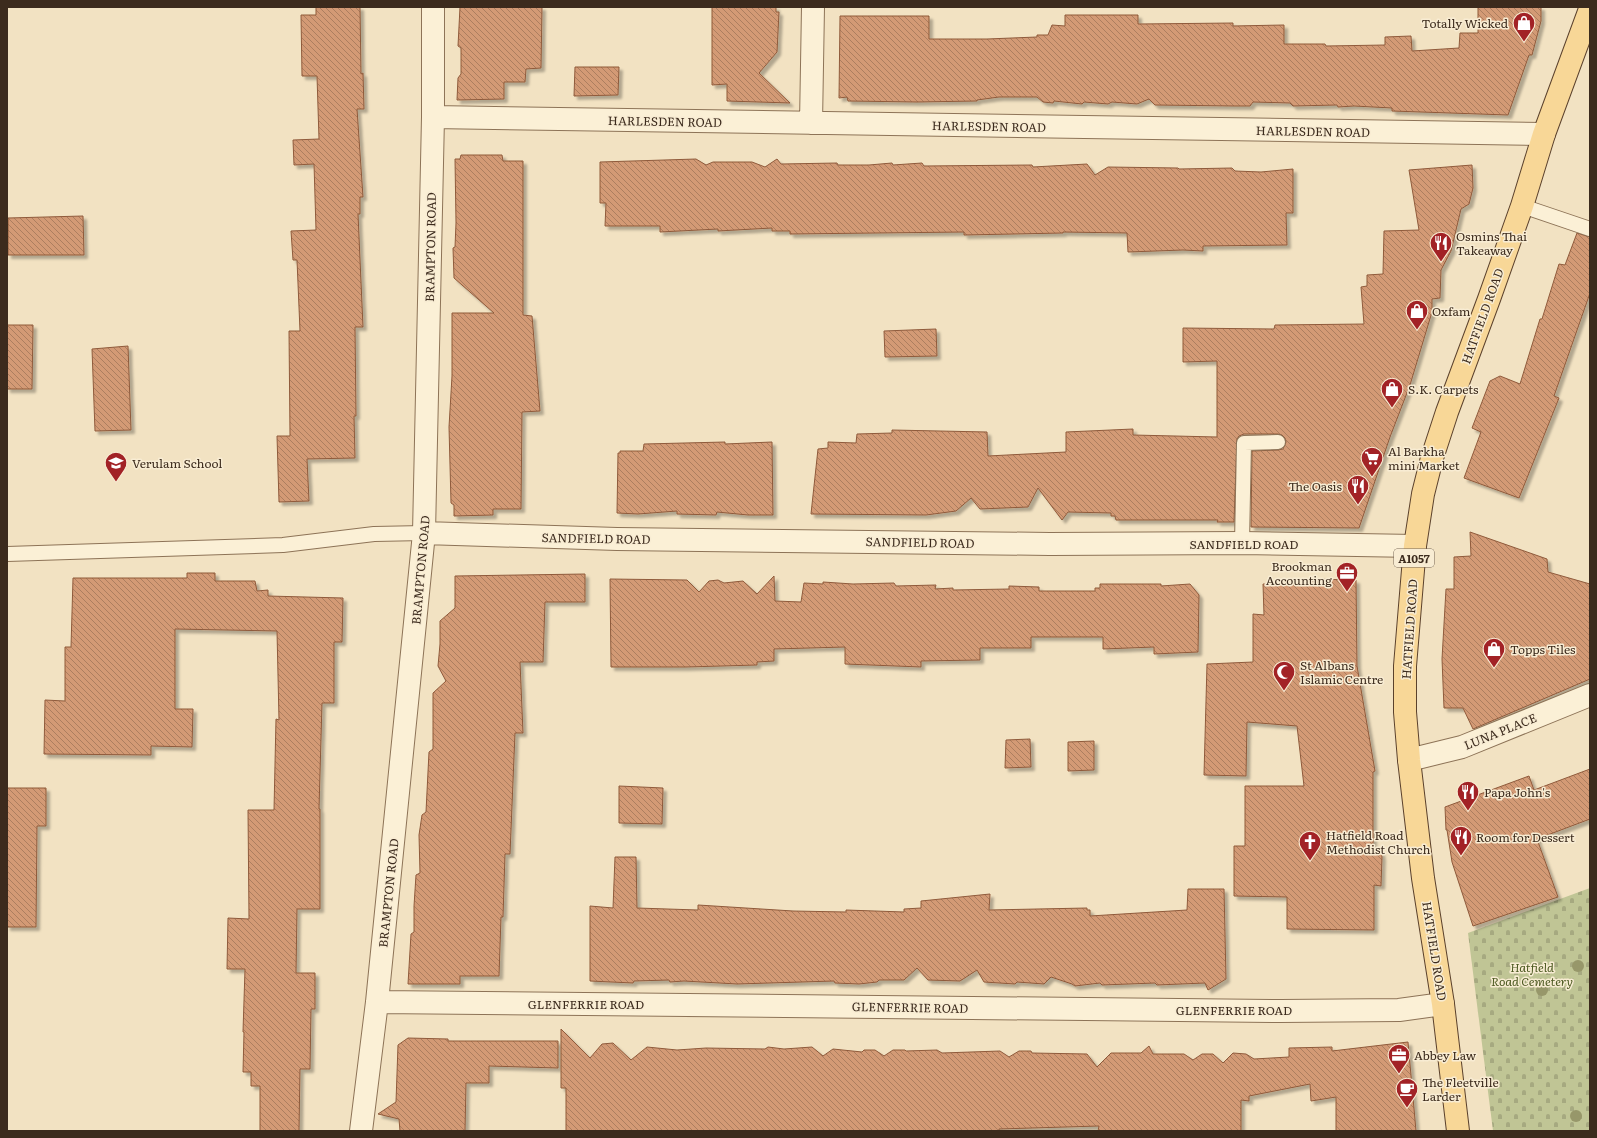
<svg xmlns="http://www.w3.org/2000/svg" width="1597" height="1138" viewBox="0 0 1597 1138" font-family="Literata,serif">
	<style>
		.cemetery { fill: url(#cemetery-stones) }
		.building { fill: url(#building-back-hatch); stroke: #8f5a3b; filter: url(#shadow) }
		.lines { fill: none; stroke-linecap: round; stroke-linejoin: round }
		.service-casing { stroke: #8d7357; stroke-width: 16 }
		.minor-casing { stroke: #8d7357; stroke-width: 24 }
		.primary-casing { stroke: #5b412c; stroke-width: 24 }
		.service { stroke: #fbf0d6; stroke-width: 14 }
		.minor { stroke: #fbf0d6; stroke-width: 22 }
		.primary { stroke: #f8d797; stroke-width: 22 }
		.tree { fill: #97976a }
		.labels { text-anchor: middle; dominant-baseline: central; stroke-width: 3; stroke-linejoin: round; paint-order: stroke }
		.shield { fill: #f8ecd3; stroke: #746554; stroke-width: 1 }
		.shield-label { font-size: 11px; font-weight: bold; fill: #3c2b1d }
		.poi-label { font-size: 12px; fill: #3c2b1d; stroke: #f8ecd3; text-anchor: start }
		.street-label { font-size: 12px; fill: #3c2b1d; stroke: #f8ecd3 }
		.park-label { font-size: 12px; font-style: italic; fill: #4d5a22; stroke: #f8ecd3 }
	</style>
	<defs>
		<pattern id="cemetery-stones" width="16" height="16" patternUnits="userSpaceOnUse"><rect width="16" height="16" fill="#c0c595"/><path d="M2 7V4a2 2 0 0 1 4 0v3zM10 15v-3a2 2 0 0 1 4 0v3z" fill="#a6a980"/></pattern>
		<pattern id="building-back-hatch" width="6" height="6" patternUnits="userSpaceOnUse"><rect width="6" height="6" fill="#d39a75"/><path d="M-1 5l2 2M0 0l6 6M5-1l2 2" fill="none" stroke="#ac7e5f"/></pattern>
		<filter id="shadow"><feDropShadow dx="3.5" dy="3.5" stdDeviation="1" flood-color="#0004"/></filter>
	</defs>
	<rect width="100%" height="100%" fill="#f2e2c2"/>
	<path class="cemetery" d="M1590 888V1131H1493L1468 933Z"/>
	<path class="building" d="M316 7H360L361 74 363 73 364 109H357L363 197H360V214H358L363 327H355L356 416H354L355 458 307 459 309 501 279 502 277 436H290L289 331H300L297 260H293L291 231 316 230 314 164 294 165 293 140 319 139 317 76H302L301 15H316Z
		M460 7H542L541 68 526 69 525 82H504V99L457 100 458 78 461 74V48L458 46Z
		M712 7H776V12H779L777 52 759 73 790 103 727 101V84L712 85Z
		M1478 7H1541V21L1532 55H1529L1508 115 1392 111V108L1354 106 1338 107 1337 105 1293 106 1290 103 1253 102 1250 106H1234L1155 105 1149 99 1137 104 1112 102 1108 104 1084 102 1082 104 1054 101 1053 103 1043 102 1037 97H999L977 100V101L917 102 848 101 847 97 839 98 840 16H929V39H987L1037 37V35H1048L1052 25 1065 26V15H1138V24L1233 23V26L1284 25V44H1325L1326 46 1385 45V37L1411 36 1412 51 1459 48 1460 33H1478Z
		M575 67H619L618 95 574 96Z
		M461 155H502L503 161H523V315L532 316 540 411 522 412 521 509H493V515L454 516V505L451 503 449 427 452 376V313H494L454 278 453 248 455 247 456 223 455 159H460Z
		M696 159 706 165 713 162H752L765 167 777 159 781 164 837 163 838 165H869L892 163 893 165 922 163 924 166 1032 165 1033 167 1087 164 1095 175 1108 167 1178 168 1179 169 1232 168 1235 171 1261 172 1293 169V213H1286L1287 245 1203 246V251L1183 250 1128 252 1127 233 1063 232V233L964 235V232L790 234V231H772V228L718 231V229L660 232V226H605L606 203H600V162Z
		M1472 165 1473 188 1469 204 1461 209 1451 251 1441 270 1440 298 1432 299V312L1410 385 1390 437 1359 528 1251 527 1252 451 1278 450 1283 449 1286 442 1285 438 1282 435 1278 434H1244L1239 436 1237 439 1234 522H1217L1218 520H1116L1115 516H1111V513L1068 512 1062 520 1038 488 1028 507 980 509 971 498 956 511 926 515 811 514 818 449 828 448V442L856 443 857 434 892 433V430L987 432 988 456 1066 452V432L1133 429V435L1217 437V361L1183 362V328L1274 329 1275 325 1364 324 1361 287 1367 286V275L1383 274 1384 231 1419 230 1409 170Z
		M83 216 84 255H8V218Z
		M1577 233 1590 237V293L1554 396 1559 398 1519 498 1464 478 1481 432 1472 428 1490 381 1500 376 1520 384 1540 319H1542L1559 264 1565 265Z
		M7 325H33L32 389H7Z
		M936 329 937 356 885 357 884 331Z
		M128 346 131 430 95 431 92 349Z
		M725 442V444L772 442 773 515H748L717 512 716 515 677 514V511L638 514 617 513 618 453H620V451H643L644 444Z
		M1470 532 1547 559 1548 572 1590 584V679L1473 729 1463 708H1444L1442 659 1446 589H1454V557L1471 556Z
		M187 573H215V581H255L257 591 268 590V596L343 598 342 642H334V703H322L319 809H320V909H297L296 973H315V1009H311L310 1069H300L299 1131H260V1086H251V1072H243L244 1032H243L245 969H227L228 918 249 919 248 810H274L276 719 279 720 277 631 175 629V709H193L192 747 151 746V755L44 754 45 700 65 701V647H71L73 578H187Z
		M585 574V602H545L543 662H520L523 733H515L510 854H505L503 917H501L499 976H460V984H408L411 934 414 932V906L416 875 420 873 419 835 422 815 426 812 429 752 433 749V693L446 681 438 666 440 644V621L455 608V576Z
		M774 576 775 601 801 602 804 583 823 584V582L853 584 894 583 896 586 936 585 935 589 953 588V590L1009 589V586L1039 587V591H1095V588H1100V584H1161V586L1190 584 1199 595 1198 652 1154 654V647L1103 649V637H1031V648H980V660L921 661V667L845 664V647L774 649V661L757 662V665L686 667H611L610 579 687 580 699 592 709 581 718 580 724 583 743 581 757 594Z
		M1312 579 1356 580 1357 666 1375 771 1373 772V852H1381L1382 857 1381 886 1374 885V930L1287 929V897L1234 896V846H1245V786H1304L1297 726 1247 722 1246 776 1204 775 1207 664 1253 662V614L1264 615 1263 584H1313Z
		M1030 739 1031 767 1005 768 1006 740Z
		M1094 741V770L1068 771V742Z
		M1590 769V819L1537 839 1558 897 1473 926 1452 862 1447 830H1446L1445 807 1529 776 1534 790Z
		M619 786 663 788 662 824 619 823Z
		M7 788H46V826H37L36 927H7Z
		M615 857H636L637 908 698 910V905L793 911 846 912V910L904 912V909L921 908V901L990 894 989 910 1087 908V910H1090V916L1187 910 1188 889H1224L1226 979 1208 990 1205 983 1157 985 1155 983 1102 985 1100 983 1075 986 1072 984 1051 977 1044 984 1017 982 1015 984 984 982 977 970 960 981 928 980 917 968 904 980H879L877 982 859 984 835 983 834 981 737 984 684 981 670 982 669 980 634 981 633 983 590 981V906L613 908Z
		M561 1029 590 1058 602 1044 613 1043 631 1060 647 1047 677 1050 706 1048 765 1049 768 1047 784 1049 812 1047 823 1056 833 1049 862 1052 864 1050H875L884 1056 893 1050H905L906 1051 937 1050 942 1053 1000 1051 1009 1057 1019 1051H1031L1032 1053 1087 1054 1097 1067 1111 1053H1141L1149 1046 1153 1054H1184L1193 1060 1202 1054H1213L1223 1063 1233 1053 1246 1054 1254 1059 1289 1057V1048L1332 1047V1051L1408 1042 1416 1131H1336V1097L1311 1101 1310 1084 1249 1096V1101L1241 1100V1131H1098L1099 1126 999 1129V1131H566V1088H561Z
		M408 1038 448 1039V1041H558V1068L489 1066V1083H466L465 1131H400L399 1119 378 1114 396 1102 398 1045Z"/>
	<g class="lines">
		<g class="service-casing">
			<path id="service" d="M1522 206 1590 229
				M1242 543 1244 443 1278 442
				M7 554 283 545 374 534 424 533"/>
		</g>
		<g class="minor-casing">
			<path id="minor" d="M433 117 1544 134
				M811 123 813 7
				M424 533 617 539 1050 544 1242 543 1415 546
				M1409 760 1462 747 1590 695
				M377 1002 1281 1011 1399 1010 1443 1004
				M361 1131 377 1002 424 533 433 117V7"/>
		</g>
		<g class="primary-casing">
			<path id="primary" d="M1458 1131 1443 1004 1423 878 1409 760 1405 712V666L1415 546 1423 494 1432 458 1447 412 1489 299 1522 206 1544 134 1590 9"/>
		</g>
		<use href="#service" class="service"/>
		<use href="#minor" class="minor"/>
		<use href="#primary" class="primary"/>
	</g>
	<g class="tree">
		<circle cx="1578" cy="966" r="6"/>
		<circle cx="1542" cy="990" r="6"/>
		<circle cx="1576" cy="1116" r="6"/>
	</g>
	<defs>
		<g id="shop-pin" transform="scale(1.15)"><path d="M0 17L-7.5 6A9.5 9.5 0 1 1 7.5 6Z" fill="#a22226" stroke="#f8ecd3"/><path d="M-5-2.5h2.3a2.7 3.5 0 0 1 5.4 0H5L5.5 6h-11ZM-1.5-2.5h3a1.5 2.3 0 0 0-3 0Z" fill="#fff"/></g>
		<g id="restaurant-pin" transform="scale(1.15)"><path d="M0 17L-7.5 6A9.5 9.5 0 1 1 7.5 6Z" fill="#a22226" stroke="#f8ecd3"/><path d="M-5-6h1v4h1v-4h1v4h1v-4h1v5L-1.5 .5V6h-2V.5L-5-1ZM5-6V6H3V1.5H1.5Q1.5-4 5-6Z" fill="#fff"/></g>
		<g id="supermarket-pin" transform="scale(1.15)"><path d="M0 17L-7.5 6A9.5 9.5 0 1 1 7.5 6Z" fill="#a22226" stroke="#f8ecd3"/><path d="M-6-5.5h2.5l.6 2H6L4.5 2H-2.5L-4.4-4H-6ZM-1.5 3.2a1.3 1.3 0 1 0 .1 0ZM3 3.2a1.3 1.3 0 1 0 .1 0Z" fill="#fff"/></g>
		<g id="school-pin" transform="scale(1.15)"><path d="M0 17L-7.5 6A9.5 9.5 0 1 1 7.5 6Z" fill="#a22226" stroke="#f8ecd3"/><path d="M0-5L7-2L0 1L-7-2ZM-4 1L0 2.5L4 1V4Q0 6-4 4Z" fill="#fff"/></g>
		<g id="office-pin" transform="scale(1.15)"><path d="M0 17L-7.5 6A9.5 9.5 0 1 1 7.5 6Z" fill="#a22226" stroke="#f8ecd3"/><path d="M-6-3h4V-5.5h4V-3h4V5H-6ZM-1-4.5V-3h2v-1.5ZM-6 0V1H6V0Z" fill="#fff"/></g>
		<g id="mosque-pin" transform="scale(1.15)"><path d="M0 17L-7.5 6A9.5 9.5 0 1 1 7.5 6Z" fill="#a22226" stroke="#f8ecd3"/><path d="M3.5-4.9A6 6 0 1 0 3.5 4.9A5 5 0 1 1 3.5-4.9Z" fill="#fff"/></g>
		<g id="church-pin" transform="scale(1.15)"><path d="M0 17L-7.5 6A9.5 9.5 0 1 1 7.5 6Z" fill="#a22226" stroke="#f8ecd3"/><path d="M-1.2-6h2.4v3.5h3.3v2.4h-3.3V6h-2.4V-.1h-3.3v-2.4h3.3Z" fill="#fff"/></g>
		<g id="cafe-pin" transform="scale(1.15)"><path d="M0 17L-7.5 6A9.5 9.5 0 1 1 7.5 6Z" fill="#a22226" stroke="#f8ecd3"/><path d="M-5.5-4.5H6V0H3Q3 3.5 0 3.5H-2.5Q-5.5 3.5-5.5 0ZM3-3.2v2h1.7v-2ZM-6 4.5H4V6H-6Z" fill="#fff"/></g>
	</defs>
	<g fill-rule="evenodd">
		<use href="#shop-pin" x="1524" y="23"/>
		<use href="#restaurant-pin" x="1441" y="243"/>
		<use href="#shop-pin" x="1417" y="311"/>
		<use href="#shop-pin" x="1392" y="389"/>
		<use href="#supermarket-pin" x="1372" y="458"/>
		<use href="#school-pin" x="116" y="463"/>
		<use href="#restaurant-pin" x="1358" y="486"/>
		<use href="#office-pin" x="1347" y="573"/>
		<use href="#shop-pin" x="1494" y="649"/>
		<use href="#mosque-pin" x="1284" y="672"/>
		<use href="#restaurant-pin" x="1468" y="792"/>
		<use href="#restaurant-pin" x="1461" y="837"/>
		<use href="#church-pin" x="1310" y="842"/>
		<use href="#office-pin" x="1399" y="1055"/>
		<use href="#cafe-pin" x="1407" y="1089"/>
	</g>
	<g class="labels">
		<rect class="shield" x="1394" y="549" width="40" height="18" rx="3"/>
		<g class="shield-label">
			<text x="1414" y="558">A1057</text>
		</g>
		<g class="poi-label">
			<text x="1508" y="23" text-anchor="end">Totally Wicked</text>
			<text x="1456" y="236">Osmins Thai<tspan x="1456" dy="14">Takeaway</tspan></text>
			<text x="1432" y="311">Oxfam</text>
			<text x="1408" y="389">S.K. Carpets</text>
			<text x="1388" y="451">Al Barkha<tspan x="1388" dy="14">mini Market</tspan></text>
			<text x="132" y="463">Verulam School</text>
			<text x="1342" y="486" text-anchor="end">The Oasis</text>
			<text x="1332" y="566" text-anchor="end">Brookman<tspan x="1332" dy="14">Accounting</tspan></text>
			<text x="1510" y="649">Topps Tiles</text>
			<text x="1300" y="665">St Albans<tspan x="1300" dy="14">Islamic Centre</tspan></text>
			<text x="1484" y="792">Papa John's</text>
			<text x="1326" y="835">Hatfield Road<tspan x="1326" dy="14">Methodist Church</tspan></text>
			<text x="1476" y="837">Room for Dessert</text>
			<text x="1414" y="1055">Abbey Law</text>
			<text x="1422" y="1082">The Fleetville<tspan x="1422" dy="14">Larder</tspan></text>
		</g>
		<g class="street-label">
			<text transform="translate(665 121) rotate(1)">HARLESDEN ROAD</text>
			<text transform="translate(989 126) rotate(1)">HARLESDEN ROAD</text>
			<text transform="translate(1313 131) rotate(1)">HARLESDEN ROAD</text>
			<text transform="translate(430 247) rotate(-89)">BRAMPTON ROAD</text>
			<text transform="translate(1482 316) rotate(-70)">HATFIELD ROAD</text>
			<text transform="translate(596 538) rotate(1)">SANDFIELD ROAD</text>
			<text transform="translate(920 542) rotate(1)">SANDFIELD ROAD</text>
			<text x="1244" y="544">SANDFIELD ROAD</text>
			<text transform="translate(420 570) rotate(-85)">BRAMPTON ROAD</text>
			<text transform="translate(1409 629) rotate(-86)">HATFIELD ROAD</text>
			<text transform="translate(1500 731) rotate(-22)">LUNA PLACE</text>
			<text transform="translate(388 893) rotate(-84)">BRAMPTON ROAD</text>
			<text transform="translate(1435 951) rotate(81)">HATFIELD ROAD</text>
			<text x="586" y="1004">GLENFERRIE ROAD</text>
			<text transform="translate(910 1007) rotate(1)">GLENFERRIE ROAD</text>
			<text x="1234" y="1010">GLENFERRIE ROAD</text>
		</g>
		<g class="park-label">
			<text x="1532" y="967">Hatfield<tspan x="1532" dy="14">Road Cemetery</tspan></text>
		</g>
	</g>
	<rect width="1597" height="1138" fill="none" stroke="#3c2b1d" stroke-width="16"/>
</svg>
